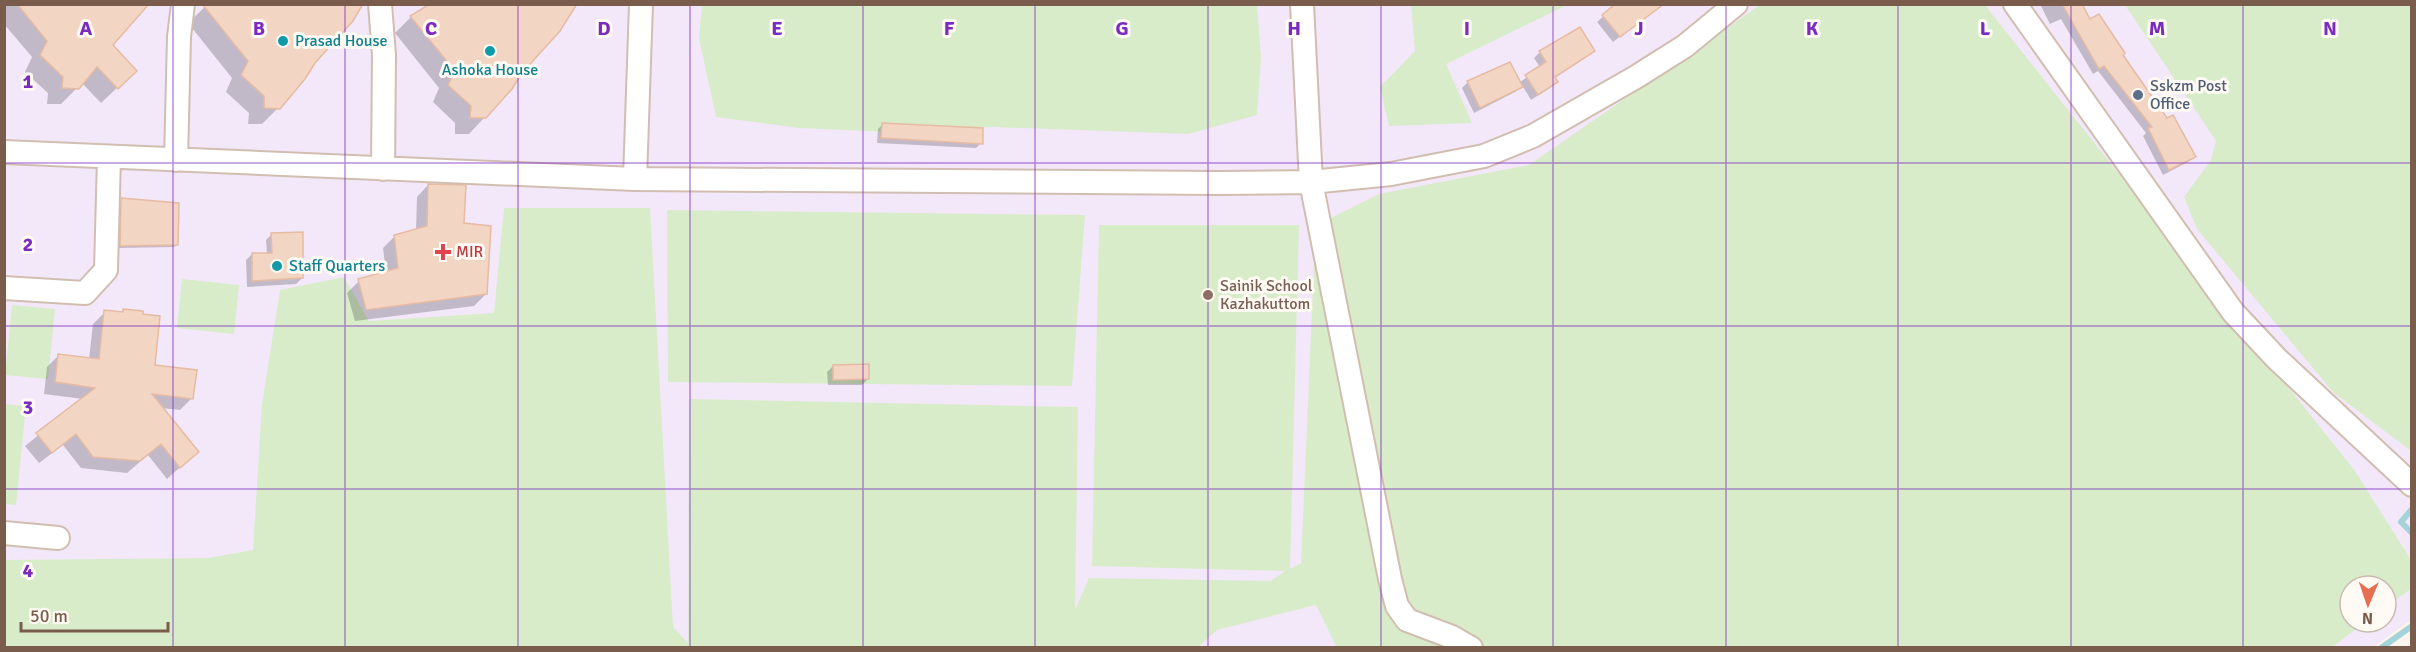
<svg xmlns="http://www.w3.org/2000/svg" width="2416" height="652" viewBox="0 0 2416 652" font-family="Signika,sans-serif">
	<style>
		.education { fill: #f3e8fa; fill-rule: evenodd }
		.green { fill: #d8ecc9 }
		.shadow { fill: #0003 }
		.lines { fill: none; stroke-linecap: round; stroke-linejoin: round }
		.stream { stroke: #a5d3da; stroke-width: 6 }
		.building { fill: #f3d5c3; stroke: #e6bba3; stroke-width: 1.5 }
		.minor-casing { stroke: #d1beb0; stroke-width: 26 }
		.minor { stroke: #fff; stroke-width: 22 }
		.grid { fill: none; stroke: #7b2cbf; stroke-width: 1.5; stroke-opacity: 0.55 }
		.culture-dot { fill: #0f9aa8; stroke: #fffaf3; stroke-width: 2 }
		.service-dot { fill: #5c6f8a; stroke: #fffaf3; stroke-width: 2 }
		.health-dot { fill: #e0444e; stroke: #fffaf3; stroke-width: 2 }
		.education-dot { fill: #8d6e63; stroke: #fffaf3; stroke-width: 2 }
		.labels { text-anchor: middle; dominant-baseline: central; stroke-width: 6; stroke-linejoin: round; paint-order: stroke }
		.culture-label { font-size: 16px; fill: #0d838f; stroke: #fffaf3; text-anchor: start }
		.service-label { font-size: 16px; fill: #4e5e75; stroke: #fffaf3; text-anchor: start }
		.health-label { font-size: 16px; fill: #be3a42; stroke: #fffaf3; text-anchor: start }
		.education-label { font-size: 16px; fill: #785e54; stroke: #fffaf3; text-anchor: start }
		.grid-label { font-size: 20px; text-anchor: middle; font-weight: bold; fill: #7b2cbf; stroke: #fffaf3; stroke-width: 6; stroke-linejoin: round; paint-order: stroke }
	</style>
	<rect width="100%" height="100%" fill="#fdf6ec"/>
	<path class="education" d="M4 5H2411V620L2372 648 5 647ZM2350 586H2386V622H2350Z"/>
	<path class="green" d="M1984 4 2355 471 2411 560 2412 588 2386 607V586H2350V622H2365L2331 648H1337L1316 605 1217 630 1197 648H5L4 560 208 558 253 550 262 404 280 290 344 277 369 321 494 313 504 208H650L673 627 688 643 689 399 1078 407 1075 610 1089 578 1270 581 1286 571 1092 566 1099 225H1299L1290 569 1301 563 1314 264 1331 218 1379 194 1529 165 1760 5Z
		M702 5H1257L1261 58 1257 115 1188 134 993 127 890 132 799 128 716 117 699 38Z
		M1411 5V4L1567 5 1446 64 1472 123 1389 126 1380 87 1415 51Z
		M2125 5H2411V451L2333 392 2197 229 2184 197 2211 160 2216 141Z
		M667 210 1085 215 1072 386 668 382Z
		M182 279 239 285 234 334 177 328Z
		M12 305 55 309 48 379 5 375Z
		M4 404 26 406 16 505 5 504Z"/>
	<path class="shadow" d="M4 4H147L111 45 135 71 101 103 82 83 61 104H47L48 93 25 72 32 57 4 24Z
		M208 4 314 62 278 108 262 124H248L249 113 226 92 232 78 188 23Z
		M432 4 521 72 485 117 469 134H455V123L433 102 439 88 395 33 411 17Z
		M1617 4 1655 9 1613 42 1597 22Z
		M2040 4H2080L2090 21 2121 55 2194 156 2188 162 2163 175 2143 136 2146 133 2098 71 2093 74 2061 19 2050 24Z
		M1593 51 1554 78 1556 81 1551 87 1531 100 1522 85 1515 92 1474 113 1462 88 1468 82 1519 83 1540 67 1534 58 1540 52Z
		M883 124 981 143 976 148 877 143 878 129Z
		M428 185 486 294 474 306 355 321 347 293 359 281 386 273 383 248 395 236 416 230 417 197Z
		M122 200 177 245 174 247 118 248 119 203Z
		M272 234 302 278 296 284 247 287 246 260 252 254H267L266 240Z
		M105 312 154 367 192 398 180 410 161 408 197 452 167 479 148 455 127 473 81 468 63 445 39 463 25 446 83 399 44 394 47 367 59 355 89 359 93 324Z
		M833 366 868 379 862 385H828L827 372Z"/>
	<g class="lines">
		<path class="stream" d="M2412 509 2401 522 2412 533
			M2381 648 2412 626"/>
	</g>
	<path class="building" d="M17 4H149L113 45 137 71 118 89 97 67 79 89 62 88 63 77 40 55 47 41Z
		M202 4H363L353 21 315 63 305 79 280 109 264 108V96L241 75 248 61Z
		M430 4H577L560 31 522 73 512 89 486 118H470L471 106 448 85 455 71 410 16Z
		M1615 4H1664L1620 37 1602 15Z
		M2062 4H2082L2090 19 2099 14 2125 53 2123 55 2167 118 2173 115 2196 157 2169 170 2148 128 2152 127 2104 66 2099 69Z
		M1580 27 1595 51 1555 77 1558 82 1538 95 1525 75 1546 62 1539 51Z
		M1510 62 1523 87 1480 108 1467 81Z
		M882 123 983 128V144L881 138Z
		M428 184 466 185 464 223 491 226 487 294 366 310 358 279 398 268 394 235 427 226Z
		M121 198 179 203 178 245 120 246Z
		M303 232V278L252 281V253H272L271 233Z
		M123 309 143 311V314L160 316 155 365 197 370 193 399 152 394 199 452 180 468 161 444 140 461 93 457 76 434 52 453 36 433 95 388 55 382 58 354 99 359 104 310 123 312Z
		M869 364V379L833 380V365Z"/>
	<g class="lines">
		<g class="minor-casing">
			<path id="minor" d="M380 4 384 55 383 169
				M1302 4 1311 182 1390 579 1397 606 1407 620 1452 637 1471 648
				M2015 4 2233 312 2277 359 2412 485
				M4 152 635 179 641 4
				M176 160 179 37 183 4
				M635 179 1219 183 1311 182 1391 174 1484 156 1533 136 1636 77 1685 46 1736 4
				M4 288 85 293 106 270 109 157
				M4 533 58 538"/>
		</g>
		<use href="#minor" class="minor"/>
	</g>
	<path class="grid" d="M173 4V648M345 4V648M518 4V648M690 4V648M863 4V648M1035 4V648M1208 4V648M1381 4V648M1553 4V648M1726 4V648M1898 4V648M2071 4V648M2243 4V648M4 163H2412M4 326H2412M4 489H2412"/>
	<g class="culture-dot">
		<circle cx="283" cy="41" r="6"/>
		<circle cx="490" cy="51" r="6"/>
		<circle cx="277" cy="266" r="6"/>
	</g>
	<circle class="service-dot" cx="2138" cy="95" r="6"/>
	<path class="health-dot" d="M440 243h6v6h6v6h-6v6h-6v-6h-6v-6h6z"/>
	<circle class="education-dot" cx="1208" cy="295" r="6"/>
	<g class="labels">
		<g class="culture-label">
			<text x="295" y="41">Prasad House</text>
			<text x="490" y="70" text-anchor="middle">Ashoka House</text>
			<text x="289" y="266">Staff Quarters</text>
		</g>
		<g class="service-label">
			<text x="2150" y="86">Sskzm Post<tspan x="2150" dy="18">Office</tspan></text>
		</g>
		<g class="health-label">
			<text x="456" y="252">MIR</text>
		</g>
		<g class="education-label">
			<text x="1220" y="286">Sainik School<tspan x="1220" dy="18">Kazhakuttom</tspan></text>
		</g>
	</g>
	<g class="grid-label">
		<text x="86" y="35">A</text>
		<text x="259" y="35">B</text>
		<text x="431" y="35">C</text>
		<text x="604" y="35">D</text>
		<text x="777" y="35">E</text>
		<text x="949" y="35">F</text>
		<text x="1122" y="35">G</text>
		<text x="1294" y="35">H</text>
		<text x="1467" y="35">I</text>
		<text x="1639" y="35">J</text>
		<text x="1812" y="35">K</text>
		<text x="1985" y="35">L</text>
		<text x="2157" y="35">M</text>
		<text x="2330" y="35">N</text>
		<text x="28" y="88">1</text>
		<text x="28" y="251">2</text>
		<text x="28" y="414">3</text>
		<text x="28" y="577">4</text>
	</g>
	<rect width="2416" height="652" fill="none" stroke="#7a5c4d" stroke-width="12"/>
	<g transform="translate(2368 604) rotate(182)"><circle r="28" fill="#fffaf3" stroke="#cabbb1" stroke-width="1.5"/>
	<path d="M0-4.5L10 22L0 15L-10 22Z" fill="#e76f51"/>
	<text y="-9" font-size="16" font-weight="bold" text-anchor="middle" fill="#7a5c4d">N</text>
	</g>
	<path d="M21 622v9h147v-9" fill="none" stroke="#7a5c4d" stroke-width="3"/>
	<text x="30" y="622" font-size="18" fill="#7a5c4d" stroke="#fffaf3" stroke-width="4.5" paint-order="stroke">50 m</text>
</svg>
